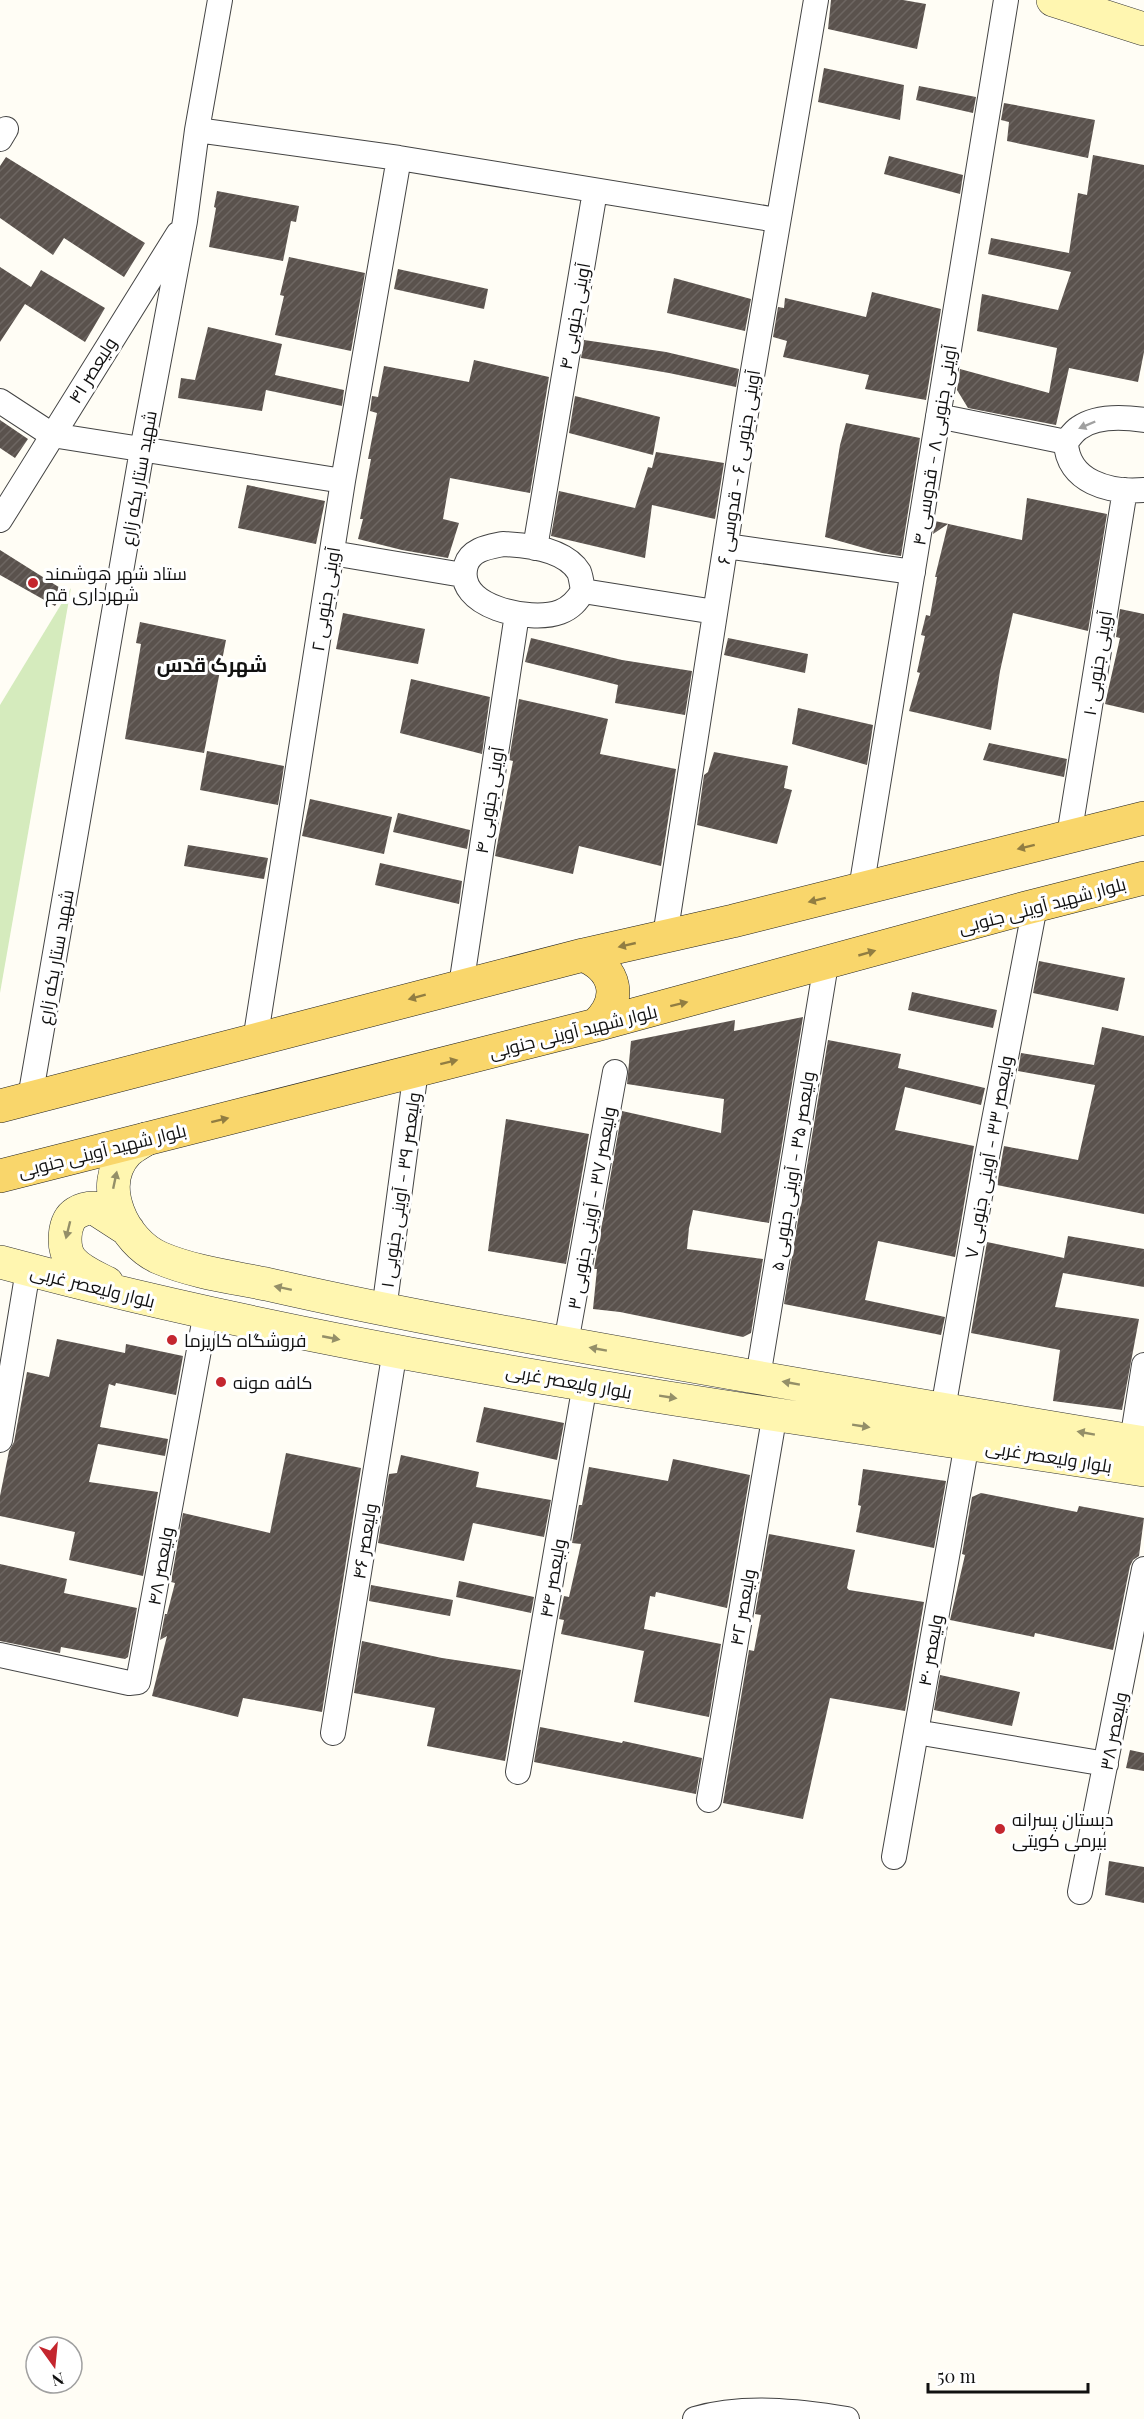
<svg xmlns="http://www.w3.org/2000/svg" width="1144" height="2419" viewBox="0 0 1144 2419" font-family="'Playfair Display',Cairo,serif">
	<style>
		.park { fill: #d5ebbd }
		.building { fill: url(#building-hatch) }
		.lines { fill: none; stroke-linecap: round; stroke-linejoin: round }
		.minor-casing { stroke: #444; stroke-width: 26 }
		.secondary-casing { stroke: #333; stroke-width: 34 }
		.primary-casing { stroke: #222; stroke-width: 34 }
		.minor { stroke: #fff; stroke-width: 24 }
		.secondary { stroke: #fff6b0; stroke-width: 33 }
		.primary { stroke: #f9d66b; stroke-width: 33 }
		.oneway { fill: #a0a0a0 }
		.oneway2 { fill: #917d42 }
		.oneway3 { fill: #948f68 }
		.poi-dot { fill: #c4262e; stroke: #fff; stroke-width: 2 }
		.labels { text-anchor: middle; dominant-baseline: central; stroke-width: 6; stroke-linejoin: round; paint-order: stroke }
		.street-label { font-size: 18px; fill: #111; stroke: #fff }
		.poi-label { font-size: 18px; fill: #111; stroke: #fff; text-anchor: start }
		.neighbourhood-label { font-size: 20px; font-weight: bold; fill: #111; stroke: #fff }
	</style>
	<defs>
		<pattern id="building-hatch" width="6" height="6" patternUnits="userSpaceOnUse" patternTransform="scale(1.5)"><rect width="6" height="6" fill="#5a524d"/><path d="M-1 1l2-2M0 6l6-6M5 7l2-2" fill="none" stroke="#6d6662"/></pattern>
	</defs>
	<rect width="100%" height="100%" fill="#fffdf5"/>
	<path class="park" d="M71 588 0 993V705Z"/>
	<path class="building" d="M831 0H903L926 4 917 49 828 29Z
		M824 68 904 85 900 120 818 102Z
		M919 86 976 97 973 113 916 100Z
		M1004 103 1095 120 1088 158 1007 141 1009 122 1001 120Z
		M1093 155 1144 165V352L1138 382 1069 368 1056 425 968 408 957 390 960 369 1049 393 1057 348 977 331 982 294 1058 310 1071 272 988 254 991 238 1069 253 1078 193 1087 195Z
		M889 156 963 175 960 194 884 174Z
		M6 157 145 243 124 277 64 238 53 255 0 218V166Z
		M217 191 299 206 296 222 291 221 283 261 209 247 216 208 214 207Z
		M289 257 365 273 351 351 275 335 284 296 280 295Z
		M0 267 31 287 41 270 105 308 85 342 25 304 0 342Z
		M398 269 488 289 484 309 394 289Z
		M674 278 751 299 745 331 667 313Z
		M872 292 941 309 926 400 865 389 869 375 783 357 787 341 773 337 778 307 784 308 785 298 866 317Z
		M208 327 282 344 275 375 344 390 342 406 266 390 262 411 178 398 181 378 195 380Z
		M584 340 666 352 739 369 736 387 669 373 581 358Z
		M474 360 549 377 530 493 450 478 443 519 459 523 448 558 402 550 358 539 363 519H360L371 459H368L377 413 370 411 372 396 378 397 384 366 469 382Z
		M575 396 660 417 653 455 569 433Z
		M0 420 28 439 15 458 0 448Z
		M846 423 920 438 901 556 882 553 825 537 840 445Z
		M656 452 724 463 715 519 652 505 645 558 551 536 559 491 635 508 648 467 652 468Z
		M247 485 325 501 316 544 238 528Z
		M1027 498 1107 514 1088 631 1013 613 1000 671 991 730 909 711 920 673 917 672 925 636 921 635 926 615 930 616 937 577H935L948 524 933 534 935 521 1022 540Z
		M0 550 65 591 55 606 0 575Z
		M1120 609 1144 614V713L1105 704 1120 638 1116 637Z
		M343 613 425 629 418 664 336 649Z
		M140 622 226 640 204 753 125 739 141 644 136 643Z
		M531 638 622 660 692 671 685 715 615 703 618 685 525 662Z
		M728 638 808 654 805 673 724 655Z
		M411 679 490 697 482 754 400 733Z
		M519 699 608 719 600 754 676 769 661 866 579 846 573 874 495 856 513 761 509 760Z
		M798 708 873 725 867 765 792 744Z
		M989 743 1067 759 1064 777 983 760Z
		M207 751 284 766 278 805 200 790Z
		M714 752 788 766 784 788 792 790 777 844 697 825 704 775 708 772Z
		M310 799 392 817 384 854 302 836Z
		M398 813 470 830 467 849 393 832Z
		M188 845 268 858 264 879 184 866Z
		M380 863 462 881 459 904 375 885Z
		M1039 961 1125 978 1118 1011 1033 993Z
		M912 992 997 1010 993 1028 908 1010Z
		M803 1017 769 1223 693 1210 689 1228 687 1249 763 1259 751 1333 743 1337 620 1312 593 1309 597 1269H594L622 1111 721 1133 724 1099 627 1084 631 1041 735 1020 734 1031Z
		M1102 1027 1144 1036V1214L997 1185 1004 1146 1078 1160 1095 1085 1018 1071 1021 1053 1094 1065Z
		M828 1040 901 1054 898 1068 985 1088 981 1105 905 1087 895 1130 974 1146 955 1257 878 1241 865 1300 945 1317 941 1335 784 1304Z
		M506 1119 589 1134 566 1264 488 1251Z
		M1068 1236 1144 1249V1287L1063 1273 1055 1307 1139 1319 1122 1410 1053 1401 1060 1350 971 1333 987 1242 1064 1258Z
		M57 1339 125 1353 126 1344 183 1356 176 1395 116 1383 115 1386 109 1384 100 1427 168 1439 165 1456 98 1444 89 1482 158 1492 143 1576 69 1560 75 1532 0 1516V1496L9 1451 14 1442 27 1372 49 1377Z
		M484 1407 564 1423 557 1460 476 1442Z
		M286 1453 361 1468 322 1712 243 1698 238 1717 152 1696 167 1636 160 1640 165 1614H167L175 1583 171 1582 183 1513 270 1533Z
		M401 1455 479 1472 476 1487 551 1500 544 1537 473 1523 464 1561 378 1543 389 1474 397 1473Z
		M673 1459 750 1475 727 1608 656 1592 655 1597 650 1596 644 1629 721 1644 709 1717 634 1702 644 1651 561 1634 564 1620 559 1619 564 1596 569 1597 581 1544 572 1543 579 1505H582L589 1467 668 1481Z
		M863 1469 946 1481 934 1548 856 1532 861 1506 858 1505Z
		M981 1493 1077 1512 1079 1506 1144 1518 1139 1556 1133 1560 1130 1566 1113 1650 1035 1633 1034 1637 950 1620 965 1555 962 1554 972 1497Z
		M769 1534 855 1550 847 1588 849 1590 924 1602 905 1711 830 1698 803 1819 723 1803 749 1650 754 1651 761 1615 755 1614Z
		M0 1564 67 1579 64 1593 137 1608 128 1657 125 1659 61 1647 60 1653 0 1641Z
		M459 1581 534 1597 531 1613 456 1597Z
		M371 1585 453 1600 450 1616 369 1601Z
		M362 1641 442 1658 521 1670 505 1761 427 1746 435 1708 354 1693Z
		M940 1675 1020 1692 1012 1726 934 1710Z
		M540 1727 622 1743 623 1741 702 1758 696 1794 534 1762Z
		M1130 1750 1144 1753V1771L1126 1768Z
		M1109 1861 1144 1867V1903L1105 1895Z"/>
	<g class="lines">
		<g class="minor-casing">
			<path id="minor" d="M197 130 399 158 777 220
				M0 139 6 129
				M0 401 52 435 343 481
				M938 416 1066 442
				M1144 420C1124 417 1097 415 1079 428 1074 431 1070 437 1066 442 1067 482 1110 493 1144 490
				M0 520 178 234
				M503 544C527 545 565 549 579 572 581 577 582 585 583 591 577 601 571 608 560 612 531 623 453 607 466 565 471 549 489 547 503 544Z
				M726 546 913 572
				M535 548 595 191
				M332 553 463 575
				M583 591 715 612
				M1069 836 1125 490
				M861 889 1006 0
				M665 936 750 388 816 0
				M461 986 517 614
				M255 1041 343 481 399 158
				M30 1098 142 450 185 221 197 130 220 0
				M384 1310 416 1070
				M566 1343 615 1072
				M758 1377 826 964
				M943 1409 986 1162 1035 906
				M0 1440 28 1270
				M1132 1441 1144 1365
				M0 1655 129 1683 138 1682 206 1312
				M916 1732 1106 1764
				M333 1733 395 1350
				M518 1772 585 1384
				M709 1800 775 1413
				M894 1857 967 1443
				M1080 1892 1144 1569
				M695 2419C743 2405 798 2411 847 2419"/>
		</g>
		<g class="secondary-casing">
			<path id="secondary" d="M1053 0 1144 29
				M146 1139C140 1143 132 1147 127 1152 96 1185 123 1242 160 1258 193 1272 231 1277 266 1284 336 1300 406 1314 476 1327 698 1368 921 1406 1144 1443
				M0 1262C373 1363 762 1411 1144 1470
				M107 1283C95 1277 80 1271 71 1260 62 1248 63 1221 76 1213 82 1209 88 1208 94 1208L128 1230"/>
		</g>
		<g class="primary-casing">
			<path id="primary" d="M583 955C617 969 623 1000 596 1025
				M0 1106 583 955 733 921 1144 818
				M0 1176 596 1025 1026 908 1144 878"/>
		</g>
		<use href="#minor" class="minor"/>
		<use href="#secondary" class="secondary"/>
		<use href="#primary" class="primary"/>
	</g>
	<defs><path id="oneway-solid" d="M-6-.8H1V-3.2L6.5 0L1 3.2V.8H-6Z" transform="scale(1.5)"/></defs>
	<use class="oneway" href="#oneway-solid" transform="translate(1087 425) rotate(157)"/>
	<g class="oneway2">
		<use href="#oneway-solid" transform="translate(1026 847) rotate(166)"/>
		<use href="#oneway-solid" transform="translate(817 900) rotate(166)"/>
		<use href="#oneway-solid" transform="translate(627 945) rotate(167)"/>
		<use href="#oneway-solid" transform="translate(867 953) rotate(-16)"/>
		<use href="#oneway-solid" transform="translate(417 997) rotate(165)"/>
		<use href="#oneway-solid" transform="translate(679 1004) rotate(-14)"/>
		<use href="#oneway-solid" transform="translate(449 1062) rotate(-14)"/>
		<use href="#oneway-solid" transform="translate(220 1120) rotate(-14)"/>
	</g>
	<g class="oneway3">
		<use href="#oneway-solid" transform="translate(115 1180) rotate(-78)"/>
		<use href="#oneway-solid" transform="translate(68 1230) rotate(104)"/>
		<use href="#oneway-solid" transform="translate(283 1288) rotate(-168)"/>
		<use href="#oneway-solid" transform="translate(331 1338) rotate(11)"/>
		<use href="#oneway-solid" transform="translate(598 1349) rotate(-170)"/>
		<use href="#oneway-solid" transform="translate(791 1383) rotate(-170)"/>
		<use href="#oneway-solid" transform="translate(668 1397) rotate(9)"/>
		<use href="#oneway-solid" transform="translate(861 1426) rotate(9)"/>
		<use href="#oneway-solid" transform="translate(1086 1433) rotate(-170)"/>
	</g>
	<g class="poi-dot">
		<circle cx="33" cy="583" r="6"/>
		<circle cx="172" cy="1340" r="6"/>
		<circle cx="221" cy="1382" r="6"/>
		<circle cx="1000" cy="1829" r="6"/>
	</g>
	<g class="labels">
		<g class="street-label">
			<text transform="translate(574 316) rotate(-80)">آوینی جنوبی ۴</text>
			<text transform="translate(92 370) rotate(-58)">ولیعصر ۴۱</text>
			<text transform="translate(934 445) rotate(-81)">آوینی جنوبی ۸ - قدوسی ۴</text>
			<text transform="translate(738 467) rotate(-81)">آوینی جنوبی ۶ - قدوسی ۶</text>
			<text transform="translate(138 478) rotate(-80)">شهید ستار یکه زارع</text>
			<text transform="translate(325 599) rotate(-81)">آوینی جنوبی ۲</text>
			<text transform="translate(1097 663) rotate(-81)">آوینی جنوبی ۱۰</text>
			<text transform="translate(489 800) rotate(-81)">آوینی جنوبی ۴</text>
			<text transform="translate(1042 905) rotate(-15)">بلوار شهید آوینی جنوبی</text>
			<text transform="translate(55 957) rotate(-80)">شهید ستار یکه زارع</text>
			<text transform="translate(573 1031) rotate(-14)">بلوار شهید آوینی جنوبی</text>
			<text transform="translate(102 1150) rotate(-14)">بلوار شهید آوینی جنوبی</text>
			<text transform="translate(988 1157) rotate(-80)">ولیعصر ۳۳ - آوینی جنوبی ۷</text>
			<text transform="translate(792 1171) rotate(-81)">ولیعصر ۳۵ - آوینی جنوبی ۵</text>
			<text transform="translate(400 1190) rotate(-82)">ولیعصر ۳۹ - آوینی جنوبی ۱</text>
			<text transform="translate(591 1208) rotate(-80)">ولیعصر ۳۷ - آوینی جنوبی ۳</text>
			<text transform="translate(93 1286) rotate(14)">بلوار ولیعصر غربی</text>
			<text transform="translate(569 1381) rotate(10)">بلوار ولیعصر غربی</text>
			<text transform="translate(1049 1456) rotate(9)">بلوار ولیعصر غربی</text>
			<text transform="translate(364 1541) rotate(-81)">ولیعصر ۴۶</text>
			<text transform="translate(160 1566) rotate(-80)">ولیعصر ۴۸</text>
			<text transform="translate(552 1578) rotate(-80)">ولیعصر ۴۴</text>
			<text transform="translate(742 1607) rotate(-80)">ولیعصر ۴۲</text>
			<text transform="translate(930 1650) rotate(-80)">ولیعصر ۴۰</text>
			<text transform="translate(1113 1731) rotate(-79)">ولیعصر ۳۸</text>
		</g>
		<g class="poi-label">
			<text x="45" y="573">ستاد شهر هوشمند<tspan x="45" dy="21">شهرداری قم</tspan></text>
			<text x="184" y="1340">فروشگاه کاریزما</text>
			<text x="233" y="1382">کافه مونه</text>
			<text x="1012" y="1819">دبستان پسرانه<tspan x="1012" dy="21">بیرمی کویتی</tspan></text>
		</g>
		<g class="neighbourhood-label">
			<text x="212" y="663">شهرک قدس</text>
		</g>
	</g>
	<g transform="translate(54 2365) rotate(165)"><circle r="28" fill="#ffffff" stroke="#a0a0a0" stroke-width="1.5"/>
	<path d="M0-4.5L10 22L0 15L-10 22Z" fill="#c4262e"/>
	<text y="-9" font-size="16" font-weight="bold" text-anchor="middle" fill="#111111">N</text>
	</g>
	<path d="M928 2383v9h160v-9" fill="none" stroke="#111111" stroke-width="3"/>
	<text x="937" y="2383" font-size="18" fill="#111111" stroke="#ffffff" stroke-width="4.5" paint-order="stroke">50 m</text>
</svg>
